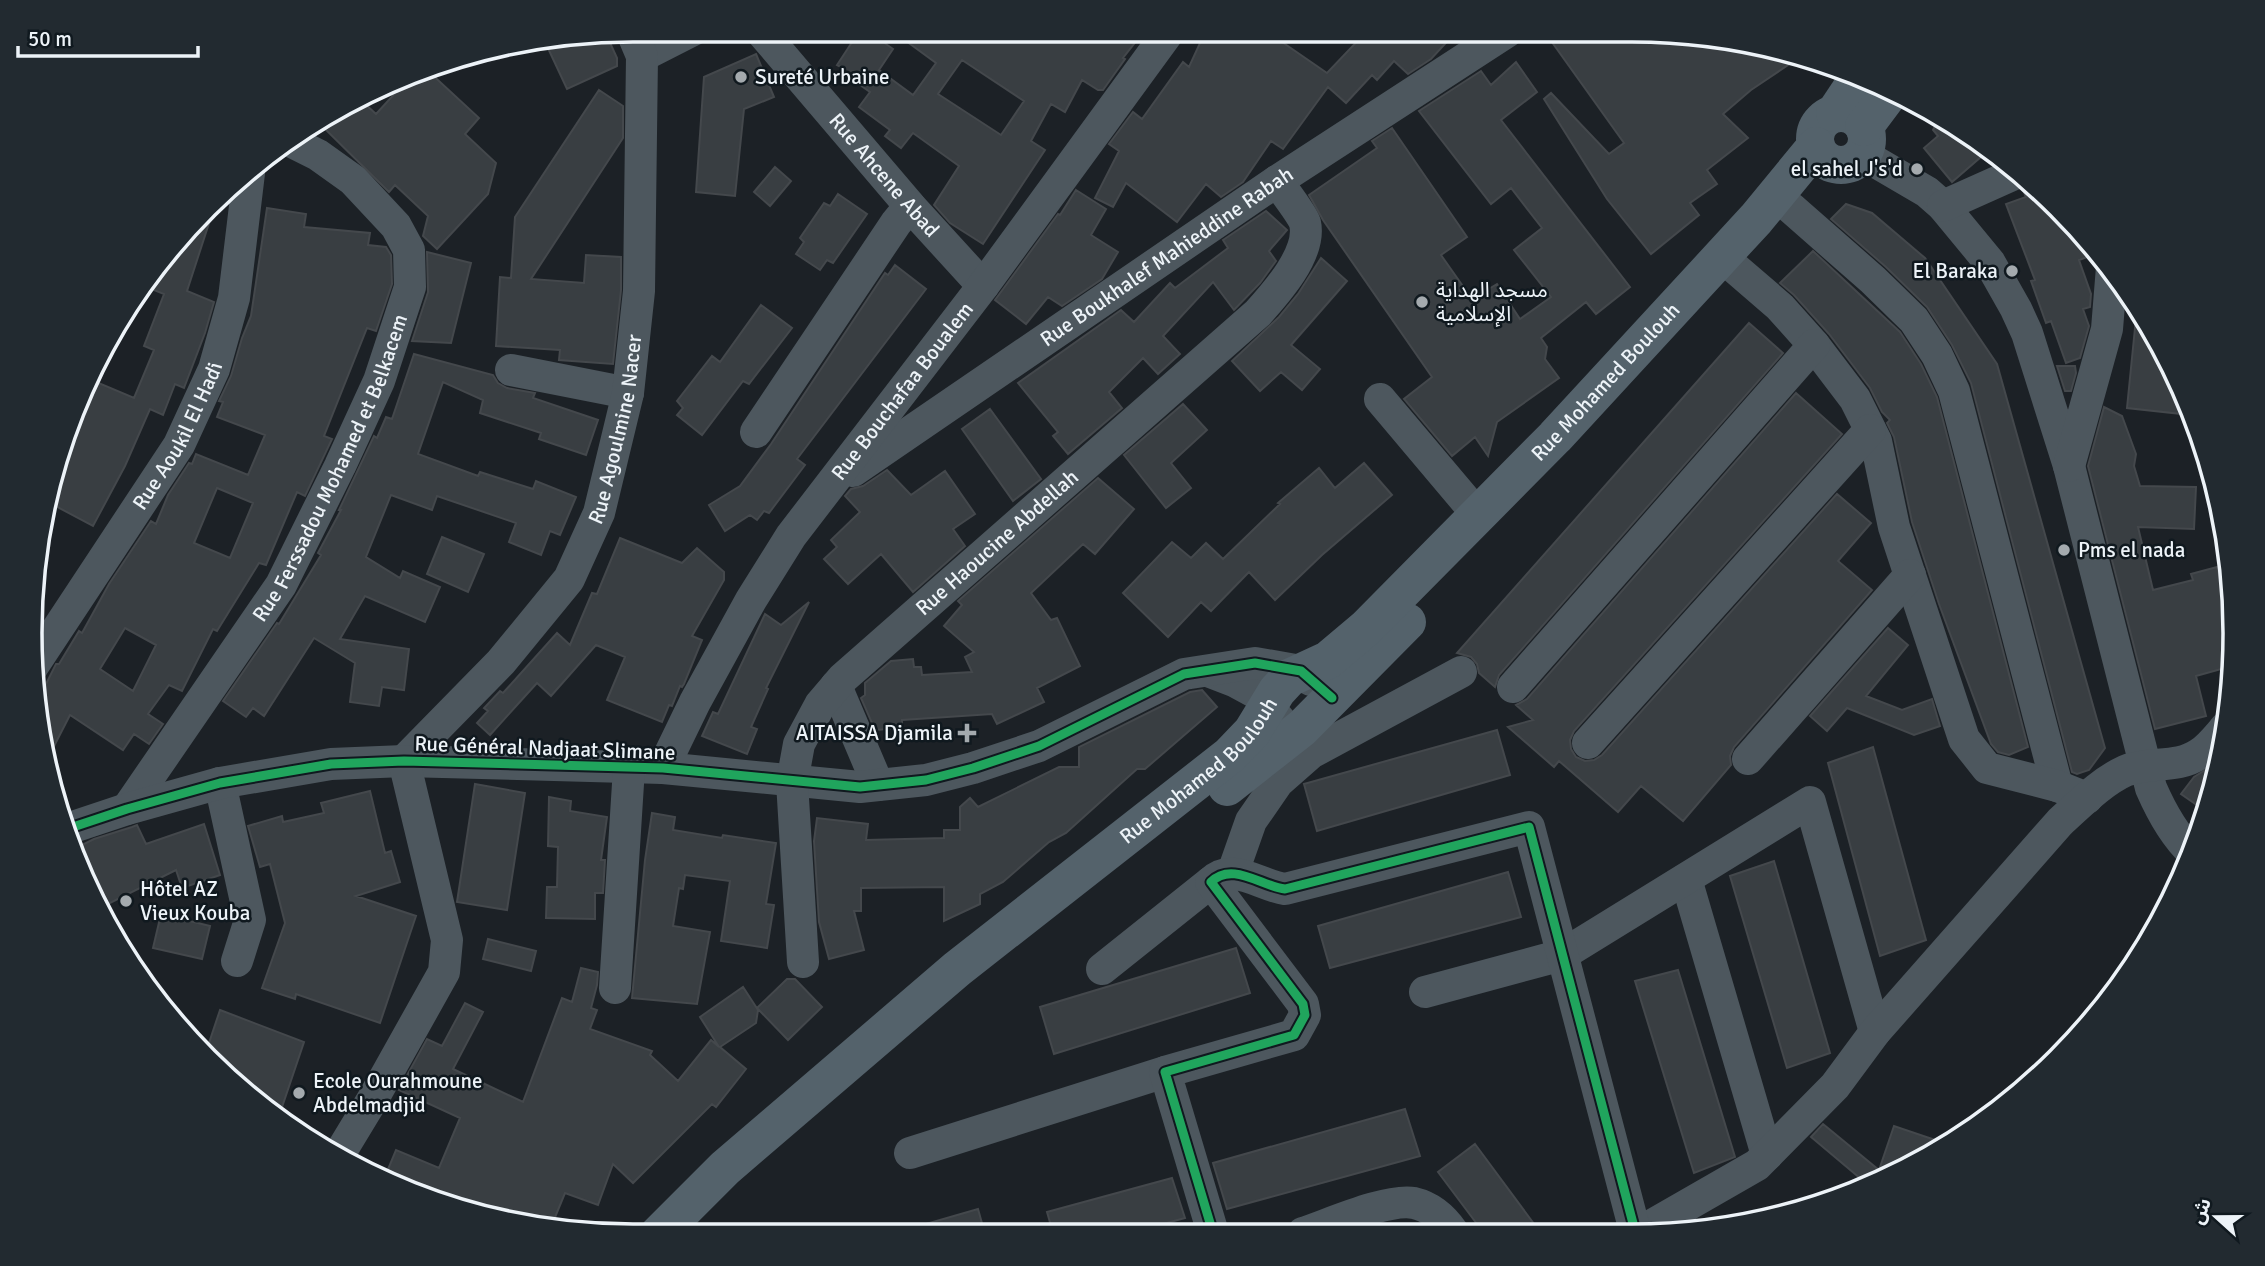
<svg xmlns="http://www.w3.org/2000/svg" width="2265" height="1266" viewBox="0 0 2265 1266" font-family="Signika,'Noto Sans Arabic',sans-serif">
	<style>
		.building { fill: #393e42; stroke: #44484c; stroke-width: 2; fill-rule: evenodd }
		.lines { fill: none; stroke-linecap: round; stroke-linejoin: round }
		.minor { stroke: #4d575e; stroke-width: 32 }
		.major { stroke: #54626b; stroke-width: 38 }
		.cycleway-casing { stroke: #10191f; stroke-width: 13 }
		.cycleway { stroke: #20a55d; stroke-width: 9 }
		.poi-dot { fill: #a4aaae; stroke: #10191f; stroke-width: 2.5 }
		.labels { text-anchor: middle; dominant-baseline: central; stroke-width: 5; stroke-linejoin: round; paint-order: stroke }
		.poi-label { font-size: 21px; fill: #edf3f8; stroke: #10191f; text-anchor: start }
		.street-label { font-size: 21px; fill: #edf3f8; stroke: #10191f }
		.rim { fill: none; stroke: #edf3f8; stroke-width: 3.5 }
	</style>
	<rect width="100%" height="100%" fill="#1c2126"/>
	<path class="building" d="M860 30H866L893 49 879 70 913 95 936 63 891 30H1029L1049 42 1056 30H1145L1123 58 1125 59 1103 90H1098L1082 80 1065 112 1051 104 1031 141 1045 150 983 244 950 223 934 205 959 166 913 133 901 148 885 136 890 130 859 107 870 92 841 72 843 68 837 65ZM962 60 1024 101 1001 135 938 94Z
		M1206 30 1266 31 1327 73 1367 31H1457L1431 59 1408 74 1394 61 1377 80 1372 75 1346 103 1328 87 1283 149 1271 141 1243 182 1221 197 1206 184 1177 222 1126 183 1113 207 1095 198 1119 151 1109 144 1133 112 1142 119 1183 62 1189 67Z
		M1544 31H1671L1800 57 1751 90 1723 114 1748 138 1707 170 1717 184 1690 203 1699 215 1651 254 1607 199 1544 99 1551 93 1609 154 1624 143Z
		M606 34 617 58V66L567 89 546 44Z
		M756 54 774 97 744 109 735 196 696 192 704 77Z
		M1516 62 1537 92 1501 120 1630 287 1596 314 1586 302 1541 338 1547 347 1545 359 1559 378 1497 422 1488 456 1475 437 1452 456 1404 399 1432 377 1323 220 1309 195 1377 148 1372 141 1392 128 1467 237 1441 255 1472 299 1497 284 1520 319 1551 297 1514 250 1542 228 1511 188 1491 204 1419 111 1481 71 1491 85Z
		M426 69 479 118 465 134 496 163 488 194 437 249 423 236 428 216 395 185 389 192 321 125 363 102 376 114 409 78Z
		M599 90 623 106V138L531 279 584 283 586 255 621 257V290L613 364 559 360 560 350 496 346 500 277 511 278 515 217Z
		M1941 116 1989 150 1952 182 1924 148 1938 136 1933 130Z
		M775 167 791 181 770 206 754 192Z
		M2033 183 2089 243 2093 255 2079 260 2091 294 2090 307 2083 309 2089 326 2080 358 2066 363 2051 321 2046 323 2031 281 2035 280 2006 204 2026 197 2023 190Z
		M1076 190 1106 209 1091 235 1118 252 1102 279 1062 306 1048 297 1026 324 995 300 1058 214 1060 215Z
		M838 194 867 214 833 263 827 260 820 270 796 254 804 242 800 238 824 203 830 206Z
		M1846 204 1872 213 1925 258 1997 364 2105 748 2089 770 2077 774 2072 772 1971 383 1952 345 1927 307 1886 267 1831 219Z
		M267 208 306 214 304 227 370 233 368 245 386 247 391 255 392 284 376 331 367 328 324 436 332 439 305 496 297 492 266 565 259 563 217 631 213 629 182 691 169 685 148 714 163 724 149 744 134 734 123 750 70 715 50 754 38 700 56 664H59L79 631 82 633 109 584 151 521 156 524 168 495 189 463 192 464 196 454 248 475 265 435 217 417 223 402 219 401 231 376 242 338 251 316ZM217 488 253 503 230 558 194 543ZM125 628 156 645 133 691 100 669Z
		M213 211 187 291 214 302 205 333 184 388 175 384 163 415 150 409 125 466 93 526 48 502 50 476 94 381 134 398 154 350 144 346 164 294 149 288 156 271Z
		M1266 211 1287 230 1269 251 1276 261 1260 283 1234 310 1213 282 1163 336 1180 354 1158 374 1143 358 1109 392 1122 408 1068 454 1053 436 1058 432 1018 383 1121 310 1134 322 1170 283 1175 288 1228 248 1223 240Z
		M1813 251 1900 332 1921 364 1937 397 2028 747 2009 755 1998 752 1991 744 1939 604 1912 522 1894 437 1887 423 1890 420 1882 412 1870 388 1829 334 1794 295 1780 283Z
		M427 252 471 263 451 343 412 341 428 292Z
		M1321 258 1347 281 1291 345 1320 369 1302 390 1281 372 1260 391 1232 361 1279 317 1298 294Z
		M895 265 926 289 797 459 805 465 769 513 764 511 757 520 750 515 725 531 709 505 740 486 771 444 885 273 888 275Z
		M761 305 792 328 749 384 743 381 702 435 677 415 683 408 677 401 712 356 720 362Z
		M2137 308 2173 367 2191 415 2127 408Z
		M1749 323 1783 353 1499 675 1495 687 1479 673 1477 664 1471 657 1457 653Z
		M414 354 493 375 498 383 507 388 535 393 533 398 598 420 586 455 539 439 541 433 480 413 483 400 443 382 418 454 478 476 480 472 533 489 536 481 576 497 560 535 550 531 541 555 509 542 516 523 437 496 432 510 391 495 366 557 400 578 403 571 440 587 425 622 365 596 340 639 409 649 404 690 382 687 379 706 350 702 355 663 314 638 264 716 253 708 246 717 223 701 277 623 279 624 321 555 318 553 341 510H339L374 436 377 438 386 417 392 419Z
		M2057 366H2075L2076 373 2071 391H2065Z
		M1796 393 1842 434 1574 731 1570 740 1571 749 1576 757 1585 761 1594 760 1602 755 1837 494 1871 523 1838 561 1872 590 1734 747 1730 756 1731 765 1683 821 1641 786 1618 812 1559 761 1554 767 1508 727 1533 720 1516 705 1527 699Z
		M1183 404 1207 430 1171 463 1191 488 1166 508 1124 455Z
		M2104 407 2122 416 2136 454 2134 466 2140 486 2196 487 2194 529 2138 527 2153 590 2193 580 2191 574 2217 567 2221 583 2232 580 2234 594 2232 666 2196 676 2206 716 2155 729 2088 466Z
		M990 409 1041 479 1013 501 962 429Z
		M1364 463 1392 495 1322 555 1275 600 1249 572 1211 611 1201 602 1168 637 1123 593 1172 542 1191 558 1206 543 1223 559 1280 504 1278 503 1319 468 1335 488Z
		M887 470 911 495 945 471 975 514 953 529 965 546 913 592 881 554 848 584 824 559 837 547 831 540 860 512 845 496 851 489 863 486Z
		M1098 478 1134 509 1095 554 1083 544 1031 593 1051 620 1057 618 1080 666 1037 688 1044 702 997 724 992 714 902 720V728L875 730 861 698 865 695V683L891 661 913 659 914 667H921L922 675 972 672 965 657 974 652 944 626 962 605 958 601Z
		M442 537 484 554 468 592 427 574Z
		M620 538 682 563 697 548 724 572V580L692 636 702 640 684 684 682 687 680 686 672 706 669 705 662 722 607 700 625 657 596 645 551 696 537 683 490 735 477 723 488 711 484 708 500 691 503 693 557 633 570 645 592 593 597 594Z
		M809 602 766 688 768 689 751 727 757 729 747 754 702 736 713 712 718 714 765 614 781 625Z
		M1888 628 1908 645 1866 696 1902 710 1932 699 1940 726 1914 735 1847 708 1827 731 1810 716Z
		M1202 690 1217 707 1145 769H1137L1066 833 1049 842 1003 882 980 894V904L944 921V887L861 888V911H854L864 950 829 959 819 922 814 841 817 818 868 824 866 840 944 838V830H960V807L970 798 978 807 1059 767H1079V747L1190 692Z
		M1497 730 1510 775 1317 831 1304 784Z
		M1873 747 1926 940 1880 956 1828 763Z
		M2218 762 2213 786 2207 812 2181 794 2194 777Z
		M475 784 525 793 507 910 457 902Z
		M370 791 385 853 391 851 400 882 356 896 416 916 380 1023 296 994 295 999 262 988 285 923 270 864 260 867 248 826 282 816 283 822 324 813 321 803Z
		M549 797 571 801 570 811 607 817 601 860H605L603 893H595V919L546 918 547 887H557L558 847 548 846Z
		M652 813 675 817 673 830 722 838 723 835 776 843 766 904 774 905 767 948 721 941 730 881 685 875 683 889 679 888 673 926 710 932 697 1004 632 998 645 860Z
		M204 824 220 875 182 888 176 870 102 907 76 863 72 850 94 839 132 827 137 825 146 844Z
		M1774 861 1830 1053 1787 1068 1730 876Z
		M1508 872 1521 917 1330 968 1318 926Z
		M161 914 210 926 202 959 153 948Z
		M488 939 536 951 531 971 483 959Z
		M1236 948 1250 993 1054 1054 1040 1007Z
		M581 968 598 972 597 985 591 1008 597 1010 590 1029 652 1051 650 1055 678 1081 711 1040 719 1047 700 1017 743 987 758 1010 756 1023 720 1047 746 1069 716 1107 712 1104 633 1183 613 1164 598 1205 565 1193 551 1227 439 1204 384 1179 396 1150 439 1168 460 1118 399 1090 427 1039 442 1046 465 1003 483 1012 453 1069 523 1102 562 998 572 1002Z
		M1678 970 1735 1157 1694 1173 1635 981Z
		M787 979H795L822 1007 788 1040 757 1008Z
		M220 1010 304 1042 280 1113 206 1052Z
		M1405 1109 1420 1156 1227 1209 1213 1163Z
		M1823 1124 1879 1170 1894 1126 1947 1144 1867 1184 1811 1137Z
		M1475 1144 1540 1232H1483L1438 1172Z
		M1172 1178 1185 1218 1130 1233H1053L1047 1212Z
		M978 1209 985 1234H912V1228Z"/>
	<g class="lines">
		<g class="minor">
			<path id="s1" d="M760 30 910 206 983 286"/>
			<path d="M642 56 693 30"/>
			<path d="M1862 154 1927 192 1943 206 1990 263 2016 309 2027 333 2069 466 2151 788C2161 811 2173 834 2192 852"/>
			<path d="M1943 206 2019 172"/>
			<path d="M1791 208 1873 280 1914 320 1937 355 1954 391 2057 786"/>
			<path d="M1736 269 1780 307 1814 345 1855 399 1876 441 1894 527 1964 739 1987 768 2057 786 2087 798"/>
			<path d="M511 370 628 393"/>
			<path d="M1380 399 1477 514"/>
			<path d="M756 432 896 223 910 206"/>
			<path d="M2069 466 2107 329 2112 267"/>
			<path id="s2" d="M853 471 1277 181 1508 31"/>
			<path id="s3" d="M31 669 179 445 214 369 234 298 249 173"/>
			<path d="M1208 671 1234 681 1258 694 1282 723"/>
			<path d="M836 686 878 785"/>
			<path d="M1513 687 1814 345"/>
			<path d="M1588 743 1870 430"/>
			<path d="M1748 759 1910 575"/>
			<path id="s4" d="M404 761 501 662 569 579 599 513 628 393 639 291 642 56 631 30"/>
			<path id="s5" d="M663 768 695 702 751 600 791 536 983 286 1170 30"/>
			<path d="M220 783 250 920 237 961"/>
			<path id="s6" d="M127 809 281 585 340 466 379 381 410 287 409 250 396 226 353 180 318 155 290 141"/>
			<path d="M67 829 127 809 220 783 331 764 404 761 663 768 860 787 926 780 973 768 1039 746 1184 674 1255 663 1301 671 1311 680"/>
			<path d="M1233 872 1251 821 1278 782 1311 753 1461 672"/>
			<path d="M1686 879 1767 1155"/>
			<path id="s7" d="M803 962 792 782 799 744 820 705 843 678 1258 313C1276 293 1312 253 1305 223 1302 214 1283 190 1277 181"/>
			<path d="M1102 969 1211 882"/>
			<path d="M615 988 629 768"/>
			<path d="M1425 992 1562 955 1810 802 1875 1032"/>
			<path d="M910 1153 1165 1072"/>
			<path d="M337 1158 374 1097 444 972 447 940 404 761"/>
			<path d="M1642 1231 1757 1165 1835 1086 1875 1032 2060 822C2080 804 2101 782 2125 771 2149 761 2177 769 2199 754 2209 748 2218 736 2226 727"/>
			<path d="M1213 1233 1165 1072 1294 1035 1305 1015 1303 1004 1211 882C1232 861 1261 886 1285 889L1529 827 1635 1231"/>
			<path d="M1303 1233C1330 1224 1388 1198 1414 1203 1431 1207 1444 1219 1453 1232"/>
		</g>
		<g class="major">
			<circle cx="1841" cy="139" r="26"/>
			<path d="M1835 113 1859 77"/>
			<path d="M1864 127 1891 91"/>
			<path d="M1227 787 1302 728 1407 622"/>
			<path id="s8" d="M658 1235 725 1168 957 969 1230 755 1252 732 1277 691 1289 678 1328 660 1366 628 1555 437 1756 219 1816 146"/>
		</g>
		<g class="cycleway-casing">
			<path id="cycleway" d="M67 829 127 809 220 783 331 764 404 761 663 768 860 787 926 780 973 768 1039 746 1184 674 1255 663 1301 671 1332 698
				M1213 1233 1165 1072 1294 1035 1305 1015 1303 1004 1211 882C1232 861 1261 886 1285 889L1529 827 1635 1231"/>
		</g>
		<use href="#cycleway" class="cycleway"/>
	</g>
	<g class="poi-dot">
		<circle cx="741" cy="77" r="7"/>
		<circle cx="1917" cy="169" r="7"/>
		<circle cx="2012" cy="271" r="7"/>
		<circle cx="1422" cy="302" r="7"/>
		<circle cx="2064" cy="550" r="7"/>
		<path d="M963.5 722.5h7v7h7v7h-7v7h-7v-7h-7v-7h7z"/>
		<circle cx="126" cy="901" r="7"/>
		<circle cx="299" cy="1093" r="7"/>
	</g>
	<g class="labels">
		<g class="poi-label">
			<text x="755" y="77">Sureté Urbaine</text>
			<text x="1903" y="169" text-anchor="end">el sahel J's'd</text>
			<text x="1998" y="271" text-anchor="end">El Baraka</text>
			<text x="1436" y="290">مسجد الهداية<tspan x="1436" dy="24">الإسلامية</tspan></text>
			<text x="2078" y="550">Pms el nada</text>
			<text x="953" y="733" text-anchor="end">AITAISSA Djamila</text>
			<text x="140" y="889">Hôtel AZ<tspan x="140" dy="24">Vieux Kouba</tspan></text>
			<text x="313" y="1081">Ecole Ourahmoune<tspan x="313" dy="24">Abdelmadjid</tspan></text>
		</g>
		<g class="street-label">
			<text stroke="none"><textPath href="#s1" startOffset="191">Rue Ahcene Abad</textPath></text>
			<text stroke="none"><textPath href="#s2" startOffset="380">Rue Boukhalef Mahieddine Rabah</textPath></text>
			<text stroke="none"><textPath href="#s8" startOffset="1281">Rue Mohamed Boulouh</textPath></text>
			<text stroke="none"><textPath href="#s5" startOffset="448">Rue Bouchafaa Boualem</textPath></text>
			<text stroke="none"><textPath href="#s4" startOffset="404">Rue Agoulmine Nacer</textPath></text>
			<text stroke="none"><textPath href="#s3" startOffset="276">Rue Aoukil El Hadi</textPath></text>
			<text stroke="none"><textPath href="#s6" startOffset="399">Rue Ferssadou Mohamed et Belkacem</textPath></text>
			<text stroke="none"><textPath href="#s7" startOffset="504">Rue Haoucine Abdellah</textPath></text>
			<text transform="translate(545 748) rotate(2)">Rue Général Nadjaat Slimane</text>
			<text stroke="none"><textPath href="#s8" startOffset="714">Rue Mohamed Boulouh</textPath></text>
		</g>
	</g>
	<path d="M0 0H2265V1266H0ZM633 42H1632A591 591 0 0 1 2223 633V633A591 591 0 0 1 1632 1224H633A591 591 0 0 1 42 633V633A591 591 0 0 1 633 42Z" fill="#222a30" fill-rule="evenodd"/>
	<path class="rim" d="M633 42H1632A591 591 0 0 1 2223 633V633A591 591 0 0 1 1632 1224H633A591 591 0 0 1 42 633V633A591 591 0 0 1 633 42Z"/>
	<g transform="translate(2216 1217) rotate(291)" stroke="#10191f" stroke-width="5" paint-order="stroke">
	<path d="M0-5L12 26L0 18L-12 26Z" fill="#edf3f8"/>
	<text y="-10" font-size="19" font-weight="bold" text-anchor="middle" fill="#edf3f8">ش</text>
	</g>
	<path d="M18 46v10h180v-10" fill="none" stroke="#edf3f8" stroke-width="3.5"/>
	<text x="28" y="46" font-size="21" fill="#edf3f8" stroke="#10191f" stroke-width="5" paint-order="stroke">50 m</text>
</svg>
